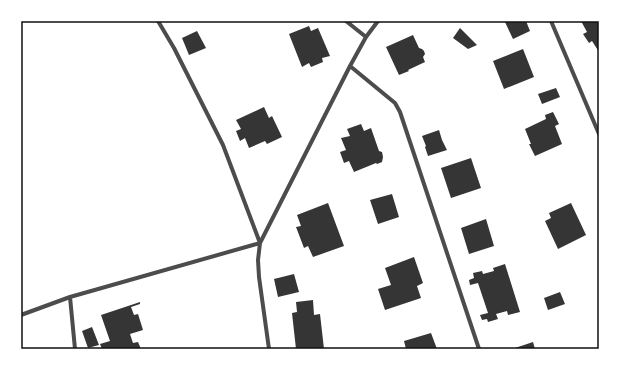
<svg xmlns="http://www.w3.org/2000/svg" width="620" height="370" viewBox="0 0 620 370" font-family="Karla,sans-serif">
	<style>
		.building { fill: #353535 }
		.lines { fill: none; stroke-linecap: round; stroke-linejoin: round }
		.minor { stroke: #4c4c4c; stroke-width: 4 }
		.neatline { fill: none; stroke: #111; stroke-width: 1.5 }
	</style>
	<rect width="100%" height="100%" fill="#fff"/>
	<path class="building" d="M508 21H526L530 31 513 39 505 22Z
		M581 21H599V52L592 41 589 43 583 34 587 32Z
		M309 26 311 31 318 28 330 56 322 58 323 62 311 67 309 63 302 67 289 34Z
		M460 28 477 45 468 49 453 38Z
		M197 31 206 48 189 55 182 38Z
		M413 35 419 48 422 49 424 51 425 54 423 57 425 62 408 70 409 71 399 75 386 47Z
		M523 49 534 77 504 89 493 61Z
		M556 88 560 97 542 104 538 94Z
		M264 107 269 118 272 116 282 137 267 144 265 141 249 148 245 138 240 141 236 131 241 129 236 120Z
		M553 112 559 124 555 126 562 144 535 156 529 144H531L525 129 546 119 545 115Z
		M361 124 364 131 371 128 379 151 382 152 383 157 382 162 377 164 376 163 354 172 349 161 344 163 340 152 346 150 341 138 350 136 347 129Z
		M439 130 442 140 447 150 428 156 425 147 426 146 422 136Z
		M471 158 481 188 451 198 441 168Z
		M392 194 399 217 378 224 370 200Z
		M328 203 344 246 313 257 308 246 304 248 296 227 301 226 297 215Z
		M571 203 586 235 558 249 545 221 551 218 549 213Z
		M486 219 494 246 469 254 461 228Z
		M414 257 423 283 417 286 421 298 385 310 378 289 391 285 385 268Z
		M505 264 520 312 508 315 507 311 496 314 498 319 488 322 487 319 482 320 480 315 488 313 478 283 470 285 469 280 474 278 473 273 482 271 483 274 494 271 493 268Z
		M294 274 299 292 278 297 274 279Z
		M560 292 565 304 548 310 544 298Z
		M313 300 314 315 320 314 324 349H296L292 313 297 312 296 302Z
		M140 302V304L131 307 134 315 138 314 143 330 130 334 133 343 138 342 141 349H102L100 344 110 341 101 315Z
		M92 327 99 345 88 348 82 331Z
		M431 333 437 349H406L404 341Z
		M533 342 535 349H512Z"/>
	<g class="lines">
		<path class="minor" d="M158 21 174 48 223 145 260 243
			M346 21 366 37
			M551 21 599 134
			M350 66 395 103 400 112 479 349
			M70 297 75 349
			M21 315 70 297 260 243
			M269 349 259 277 258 260 260 243 350 66 366 37 378 21"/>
	</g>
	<rect width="620" height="370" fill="none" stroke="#ffffff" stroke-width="44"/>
	<rect x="22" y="22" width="576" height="326" class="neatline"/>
</svg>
